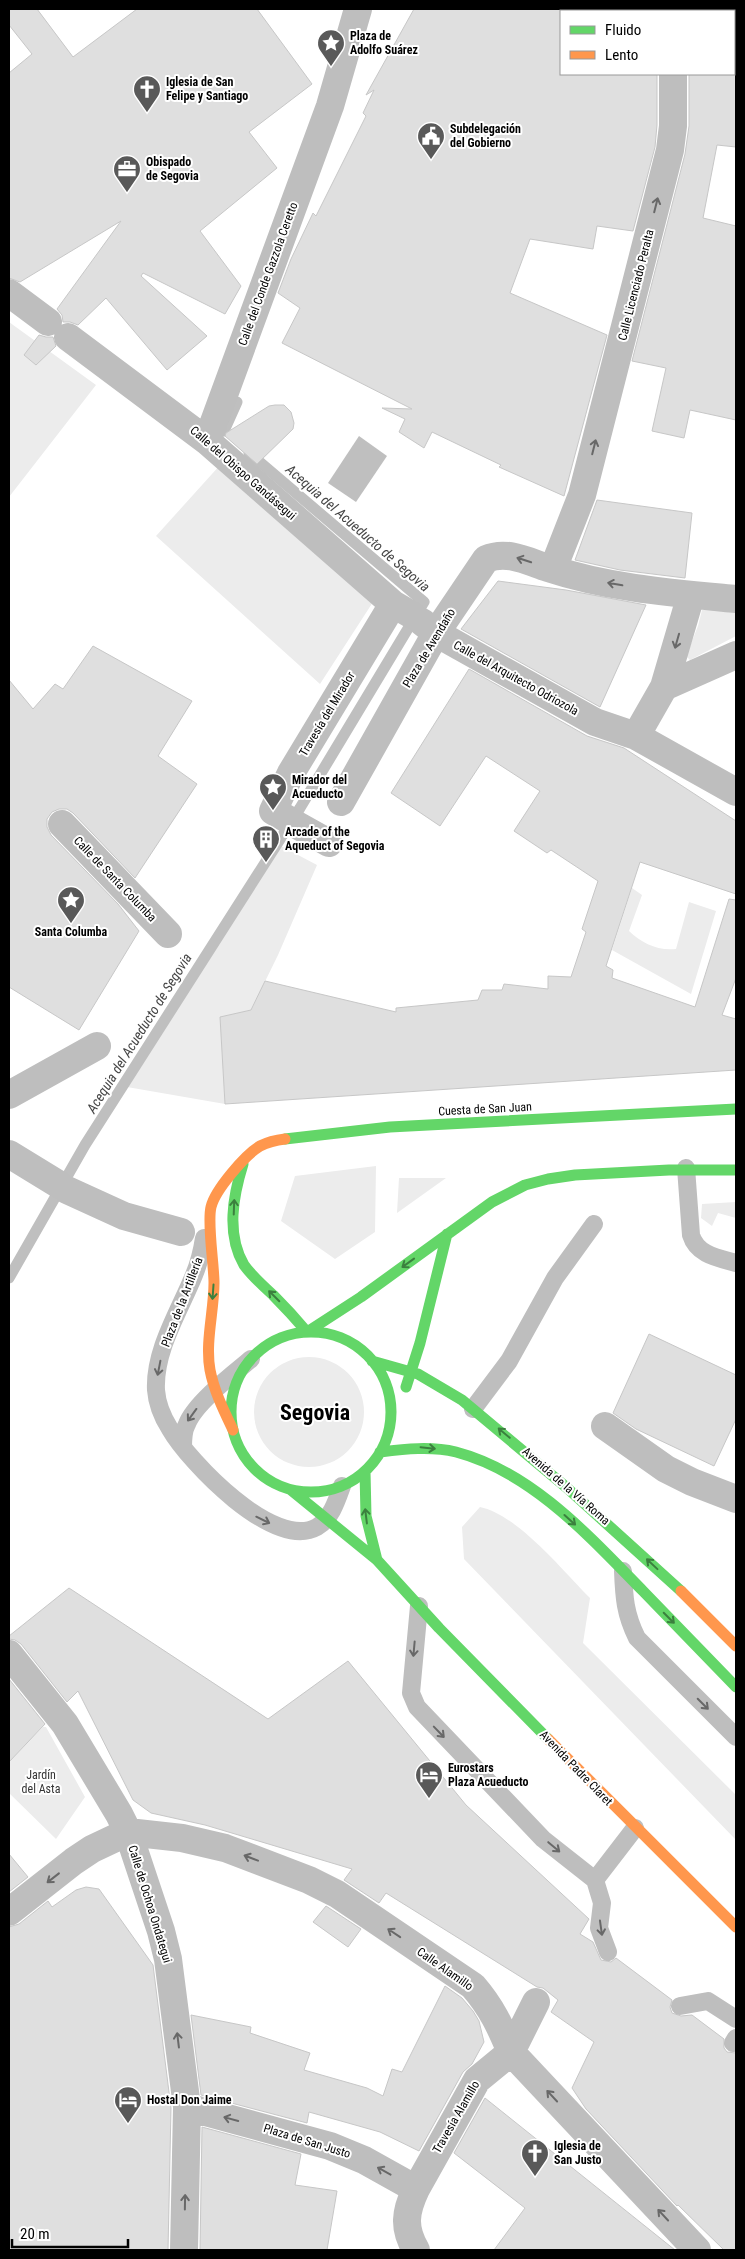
<svg xmlns="http://www.w3.org/2000/svg" width="745" height="2259" viewBox="0 0 745 2259" font-family="'Roboto Condensed',sans-serif">
	<style>
		.green { fill: #ececec }
		.water { fill: #bfbfbf }
		.lines { fill: none; stroke-linecap: round; stroke-linejoin: round }
		.stream { stroke: #bfbfbf; stroke-width: 11 }
		.building { fill: #dfdfdf; stroke: #c7c7c7 }
		.lane { stroke: #bebebe; stroke-width: 18 }
		.street { stroke: #bebebe; stroke-width: 28 }
		.fast { stroke: #63d668; stroke-width: 11 }
		.slow { stroke: #ff974d; stroke-width: 11 }
		.oneway { stroke: #686868 }
		.oneway2 { stroke: #3b803e }
		.labels { text-anchor: middle; dominant-baseline: central; stroke-width: 4; stroke-linejoin: round; paint-order: stroke }
		.poi-label { font-size: 12px; font-weight: bold; fill: #000; stroke: #fff; text-anchor: start }
		.street-label { font-size: 12px; fill: #000; stroke: #fff }
		.park-label { font-size: 12px; fill: #333; stroke: #fff }
		.water-label { font-size: 14px; font-style: italic; fill: #444; stroke: #fff }
		.town-label { font-size: 22px; font-weight: bold; fill: #000; stroke: #fff }
	</style>
	<rect width="100%" height="100%" fill="#fff"/>
	<path class="green" d="M9 322 96 385 9 497Z
		M221 464 373 602 320 684 156 536Z
		M702 610H736V636L690 660 686 656 698 626Z
		M281 846 317 865 278 955 251 1010 221 1024 225 1104 127 1087Z
		M632 888 642 895 629 931C642 943 657 951 676 949L689 902 716 911 691 994 612 950Z
		M376 1166 375 1232 335 1259 281 1221 295 1176Z
		M399 1178H446L397 1213Z
		M736 1202V1218L718 1213 712 1226 701 1218 702 1204Z
		M254 1412a55 55 0 1 1 110 0a55 55 0 1 1-110 0Z
		M480 1507C518 1515 563 1571 590 1598L583 1643 736 1795V1840L464 1559 462 1527Z
		M43 1727H46L85 1797 56 1839 9 1793V1762Z"/>
	<path class="water" d="M359 436 387 456 356 502 328 483Z"/>
	<g class="lines">
		<path class="stream" d="M224 431 237 402
			M9 1278 85 1145 300 808 424 602 249 453"/>
	</g>
	<path class="building" d="M9 9H37L73 57 137 9H257L312 84 249 132 277 168 200 231 241 286 225 314 143 273 141 276 207 336 167 370 106 298 78 325 70 322H63L62 315 57 309 121 221 20 282 9 278V73L32 54 9 25Z
		M414 9H561V74H657V125L655 147 633 231 597 226 593 249 530 239 510 293 607 335 564 496 499 467 501 465 432 432 424 448 399 432 405 419 382 408 412 409 282 343 300 308 278 293 291 259 313 213 316 216 366 116 363 113 374 90 366 95Z
		M689 74H736V147L717 145 703 218 736 226V420L690 410 684 438 652 431 666 368 632 361 685 154 689 126Z
		M39 335 46 337H53L56 346 36 365 24 355Z
		M275 405H284L291 412 294 423 293 429 257 464 225 436 226 433 269 406Z
		M597 500 692 513 685 578 620 570 575 560Z
		M498 581 566 590 646 605 600 707 461 629Z
		M93 646 192 701 158 756 197 784 135 878 73 813 67 809H59L52 812 47 819V827L51 835 118 904 139 931 79 1030 9 987V680L33 709 55 684 63 689Z
		M469 669 587 736 624 748 736 821V894L640 862 606 966 613 970 612 978 695 1007 729 899 736 900V978L722 1015 736 1019V1070L225 1104 220 1017 251 1010 265 981 396 1012V1008L478 1000 482 990H502L504 984 548 989V976L571 977 586 932 582 929 598 881 551 850 547 853 514 831 540 791 486 756 440 826 391 793Z
		M649 1334 736 1375V1419L714 1466 636 1429 613 1413Z
		M69 1588 268 1719 348 1661 466 1805 589 1919 580 1934 593 1942 601 1960 611 1962 616 1958 672 2000 670 2007 672 2013 681 2016 692 2015 724 2039V2048L727 2052 736 2053V2250H724L678 2205 677 2206 586 2109 572 2088 594 2042 551 2012 558 2000 543 1988 537 1987 386 1893 379 1903 344 1880 352 1869 205 1825 151 1813 133 1800 78 1691 67 1702 21 1644 15 1640 9 1639V1636Z
		M9 1679 45 1724 9 1762Z
		M9 1854 28 1877 9 1892Z
		M86 1887 99 1889 153 1965 171 2108 168 2250H9V1927L19 1924 48 1901 52 1907 76 1890Z
		M326 1906 361 1929 348 1947 313 1922Z
		M445 1986 462 1998 473 2011 479 2021 484 2042 472 2064 463 2072 419 2151 380 2132 309 2112 307 2123 201 2095 191 2015 251 2027 250 2033 310 2053 304 2070 367 2088 383 2096 392 2069 402 2072Z
		M485 2098 675 2250H494L525 2208 454 2153Z
		M202 2127 301 2154 295 2185 337 2191 327 2250H200Z"/>
	<g class="lines">
		<path class="lane" d="M686 1168 691 1235C697 1255 718 1258 736 1263
			M204 1238C202 1251 199 1263 194 1275 180 1310 154 1350 156 1390 157 1404 163 1418 170 1429 189 1462 274 1551 317 1527 331 1519 337 1500 342 1486
			M473 1409 509 1361 555 1278 594 1224
			M183 1447C183 1439 183 1431 187 1424 195 1403 233 1374 251 1359
			M623 1571C624 1597 625 1614 637 1638L736 1737
			M419 1606 411 1693 417 1707 543 1839 595 1880
			M595 1880 602 1903 599 1928 608 1952
			M595 1880 635 1828
			M680 2006 708 2001 736 2019
			M733 2043 736 2038"/>
		<path class="street" d="M673 9V11
			M9 293 48 322
			M68 337 207 441 393 604 412 615
			M207 441 330 106 358 9
			M553 569 582 495 670 150 673 126V74
			M422 622 436 633 595 722 636 736 664 687 691 595
			M664 687 736 655
			M636 736 736 792
			M341 802 436 633 486 559C507 550 527 561 548 568 608 588 673 593 736 599
			M289 820 273 811 291 773 393 604
			M62 824 168 934
			M295 824 329 843
			M9 1095 97 1046
			M9 1154 58 1184
			M67 1190 124 1216 181 1232
			M605 1426 666 1469 692 1482 736 1499
			M9 1654 65 1724 119 1814 128 1832 161 1931 168 1959 187 2107 184 2250
			M128 1832 182 1838 225 1848 309 1880 337 1894 473 1986C492 2008 500 2026 511 2052L697 2250
			M9 1912 74 1861 92 1849 128 1832
			M187 2107 330 2146 364 2160 416 2189C405 2212 403 2228 416 2250
			M416 2189 477 2080 511 2052 536 2002"/>
		<path class="fast" d="M285 1139 390 1127 736 1109
			M243 1164C233 1196 226 1234 244 1265 252 1276 263 1286 273 1295 285 1307 296 1319 307 1332
			M307 1332 361 1297 492 1202 525 1185 548 1179 575 1175 669 1170H736
			M231 1412a80 80 0 1 1 160 0a80 80 0 1 1-160 0Z
			M372 1361 418 1374 462 1400 566 1487 681 1591
			M406 1387 420 1343 447 1234
			M380 1452C405 1449 431 1446 456 1452 532 1472 590 1537 643 1591 674 1623 705 1655 736 1687
			M365 1471 366 1516 377 1560
			M291 1490 377 1560 439 1628 548 1739"/>
		<path class="slow" d="M233 1430C224 1411 214 1391 210 1370 205 1342 214 1311 214 1283 214 1264 207 1223 211 1207 215 1190 245 1155 260 1146 268 1142 277 1140 285 1139
			M681 1591 736 1646
			M548 1739 736 1927"/>
	</g>
	<defs><path id="oneway-shaft" d="M-6 0H5M1.5-3L5.5 0L1.5 3" fill="none" stroke-width="1.6" stroke-linecap="round" stroke-linejoin="round" transform="scale(1.25)"/></defs>
	<g class="oneway">
		<use href="#oneway-shaft" transform="translate(656 205) rotate(-76)"/>
		<use href="#oneway-shaft" transform="translate(594 447) rotate(-76)"/>
		<use href="#oneway-shaft" transform="translate(524 560) rotate(-162)"/>
		<use href="#oneway-shaft" transform="translate(615 584) rotate(-170)"/>
		<use href="#oneway-shaft" transform="translate(677 641) rotate(106)"/>
		<use href="#oneway-shaft" transform="translate(159 1368) rotate(101)"/>
		<use href="#oneway-shaft" transform="translate(192 1415) rotate(126)"/>
		<use href="#oneway-shaft" transform="translate(263 1520) rotate(26)"/>
		<use href="#oneway-shaft" transform="translate(414 1649) rotate(95)"/>
		<use href="#oneway-shaft" transform="translate(703 1704) rotate(45)"/>
		<use href="#oneway-shaft" transform="translate(439 1732) rotate(46)"/>
		<use href="#oneway-shaft" transform="translate(554 1847) rotate(40)"/>
		<use href="#oneway-shaft" transform="translate(251 1858) rotate(-159)"/>
		<use href="#oneway-shaft" transform="translate(53 1878) rotate(142)"/>
		<use href="#oneway-shaft" transform="translate(601 1928) rotate(82)"/>
		<use href="#oneway-shaft" transform="translate(394 1933) rotate(-146)"/>
		<use href="#oneway-shaft" transform="translate(178 2040) rotate(-97)"/>
		<use href="#oneway-shaft" transform="translate(552 2096) rotate(-133)"/>
		<use href="#oneway-shaft" transform="translate(231 2119) rotate(-165)"/>
		<use href="#oneway-shaft" transform="translate(384 2171) rotate(-151)"/>
		<use href="#oneway-shaft" transform="translate(185 2202) rotate(-89)"/>
		<use href="#oneway-shaft" transform="translate(663 2215) rotate(-133)"/>
	</g>
	<g class="oneway2">
		<use href="#oneway-shaft" transform="translate(234 1207) rotate(-88)"/>
		<use href="#oneway-shaft" transform="translate(408 1263) rotate(144)"/>
		<use href="#oneway-shaft" transform="translate(213 1292) rotate(94)"/>
		<use href="#oneway-shaft" transform="translate(274 1296) rotate(-135)"/>
		<use href="#oneway-shaft" transform="translate(504 1433) rotate(-140)"/>
		<use href="#oneway-shaft" transform="translate(428 1448) rotate(6)"/>
		<use href="#oneway-shaft" transform="translate(366 1516) rotate(-97)"/>
		<use href="#oneway-shaft" transform="translate(570 1520) rotate(42)"/>
		<use href="#oneway-shaft" transform="translate(652 1564) rotate(-137)"/>
		<use href="#oneway-shaft" transform="translate(669 1618) rotate(45)"/>
	</g>
	<defs>
		<g id="sight-pin" transform="scale(1.4375)"><path d="M0 17L-7.5 6A9.5 9.5 0 1 1 7.5 6Z" fill="#595959" stroke="#fff"/><path d="M0-6L1.8-2.2L6-1.7L2.9 1.2L3.7 5.4L0 3.3L-3.7 5.4L-2.9 1.2L-6-1.7L-1.8-2.2Z" fill="#fff"/></g>
		<g id="church-pin" transform="scale(1.4375)"><path d="M0 17L-7.5 6A9.5 9.5 0 1 1 7.5 6Z" fill="#595959" stroke="#fff"/><path d="M-1.2-6h2.4v3.5h3.3v2.4h-3.3V6h-2.4V-.1h-3.3v-2.4h3.3Z" fill="#fff"/></g>
		<g id="civic-pin" transform="scale(1.4375)"><path d="M0 17L-7.5 6A9.5 9.5 0 1 1 7.5 6Z" fill="#595959" stroke="#fff"/><path d="M-.6-6.5H3V-4.5H.6V-3L4-1V1h2V6H-6V1h2V-1L-.6-3ZM-1.2 2.5V6h2.4V2.5Z" fill="#fff"/></g>
		<g id="office-pin" transform="scale(1.4375)"><path d="M0 17L-7.5 6A9.5 9.5 0 1 1 7.5 6Z" fill="#595959" stroke="#fff"/><path d="M-6-3h4V-5.5h4V-3h4V5H-6ZM-1-4.5V-3h2v-1.5ZM-6 0V1H6V0Z" fill="#fff"/></g>
		<g id="building-pin" transform="scale(1.4375)"><path d="M0 17L-7.5 6A9.5 9.5 0 1 1 7.5 6Z" fill="#595959" stroke="#fff"/><path d="M-4-6H4V6H1V3H-1V6H-4ZM-2.5-4.3h1.7v1.8h-1.7ZM.8-4.3h1.7v1.8H.8ZM-2.5-1h1.7V.8h-1.7ZM.8-1h1.7V.8H.8Z" fill="#fff"/></g>
		<g id="hotel-pin" transform="scale(1.4375)"><path d="M0 17L-7.5 6A9.5 9.5 0 1 1 7.5 6Z" fill="#595959" stroke="#fff"/><path d="M-6-4.5h1.5V1H6V5H4.5V3h-9V5H-6ZM-4 0a1.8 1.8 0 1 1 3.6 0ZM.5 0V-2.5h3Q6-2.5 6 0Z" fill="#fff"/></g>
	</defs>
	<g fill-rule="evenodd">
		<use href="#sight-pin" x="331" y="43"/>
		<use href="#church-pin" x="147" y="89"/>
		<use href="#civic-pin" x="431" y="136"/>
		<use href="#office-pin" x="127" y="169"/>
		<use href="#sight-pin" x="273" y="787"/>
		<use href="#building-pin" x="266" y="839"/>
		<use href="#sight-pin" x="71" y="900"/>
		<use href="#hotel-pin" x="429" y="1775"/>
		<use href="#hotel-pin" x="128" y="2100"/>
		<use href="#church-pin" x="535" y="2153"/>
	</g>
	<g class="labels">
		<g class="poi-label">
			<text x="350" y="36">Plaza de<tspan x="350" dy="14">Adolfo Suárez</tspan></text>
			<text x="166" y="82">Iglesia de San<tspan x="166" dy="14">Felipe y Santiago</tspan></text>
			<text x="450" y="129">Subdelegación<tspan x="450" dy="14">del Gobierno</tspan></text>
			<text x="146" y="162">Obispado<tspan x="146" dy="14">de Segovia</tspan></text>
			<text x="292" y="780">Mirador del<tspan x="292" dy="14">Acueducto</tspan></text>
			<text x="285" y="832">Arcade of the<tspan x="285" dy="14">Aqueduct of Segovia</tspan></text>
			<text x="71" y="932" text-anchor="middle">Santa Columba</text>
			<text x="448" y="1768">Eurostars<tspan x="448" dy="14">Plaza Acueducto</tspan></text>
			<text x="147" y="2100">Hostal Don Jaime</text>
			<text x="554" y="2146">Iglesia de<tspan x="554" dy="14">San Justo</tspan></text>
		</g>
		<g class="street-label">
			<text transform="translate(268 274) rotate(-70)">Calle del Conde Gazzola Ceretto</text>
			<text transform="translate(636 285) rotate(-76)">Calle Licenciado Peralta</text>
			<text transform="translate(243 473) rotate(41)">Calle del Obispo Gandásegui</text>
			<text transform="translate(429 648) rotate(-59)">Plaza de Avendaño</text>
			<text transform="translate(516 678) rotate(29)">Calle del Arquitecto Odriozola</text>
			<text transform="translate(327 714) rotate(-59)">Travesía del Mirador</text>
			<text transform="translate(115 879) rotate(46)">Calle de Santa Columba</text>
			<text transform="translate(485 1109) rotate(-3)">Cuesta de San Juan</text>
			<text transform="translate(182 1302) rotate(-69)">Plaza de la Artillería</text>
			<text transform="translate(566 1486) rotate(41)">Avenida de la Vía Roma</text>
			<text transform="translate(576 1768) rotate(46)">Avenida Padre Claret</text>
			<text transform="translate(150 1904) rotate(73)">Calle de Ochoa Ondategui</text>
			<text transform="translate(445 1969) rotate(35)">Calle Alamillo</text>
			<text transform="translate(456 2117) rotate(-60)">Travesía Alamillo</text>
			<text transform="translate(307 2141) rotate(17)">Plaza de San Justo</text>
		</g>
		<g class="park-label">
			<text x="41" y="1775">Jardín<tspan x="41" dy="14">del Asta</tspan></text>
		</g>
		<g class="water-label">
			<text transform="translate(358 528) rotate(41)">Acequia del Acueducto de Segovia</text>
			<text transform="translate(139 1033) rotate(-58)">Acequia del Acueducto de Segovia</text>
		</g>
		<g class="town-label">
			<text x="315" y="1412">Segovia</text>
		</g>
	</g>
	<rect width="745" height="2259" fill="none" stroke="#000000" stroke-width="20"/>
	<rect x="560" y="10" width="175" height="65" fill="#ffffff" stroke="#999999"/>
	<rect x="570" y="26" width="25" height="8" fill="#63d668" stroke="#999999"/>
	<text x="605" y="35" font-size="15" fill="#000000">Fluido</text>
	<rect x="570" y="51" width="25" height="8" fill="#ff974d" stroke="#999999"/>
	<text x="605" y="60" font-size="15" fill="#000000">Lento</text>
	<path d="M12 2239v8h116v-8" fill="none" stroke="#000000" stroke-width="2.5"/>
	<text x="20" y="2239" font-size="15" fill="#000000" stroke="#ffffff" stroke-width="4" paint-order="stroke">20 m</text>
</svg>
